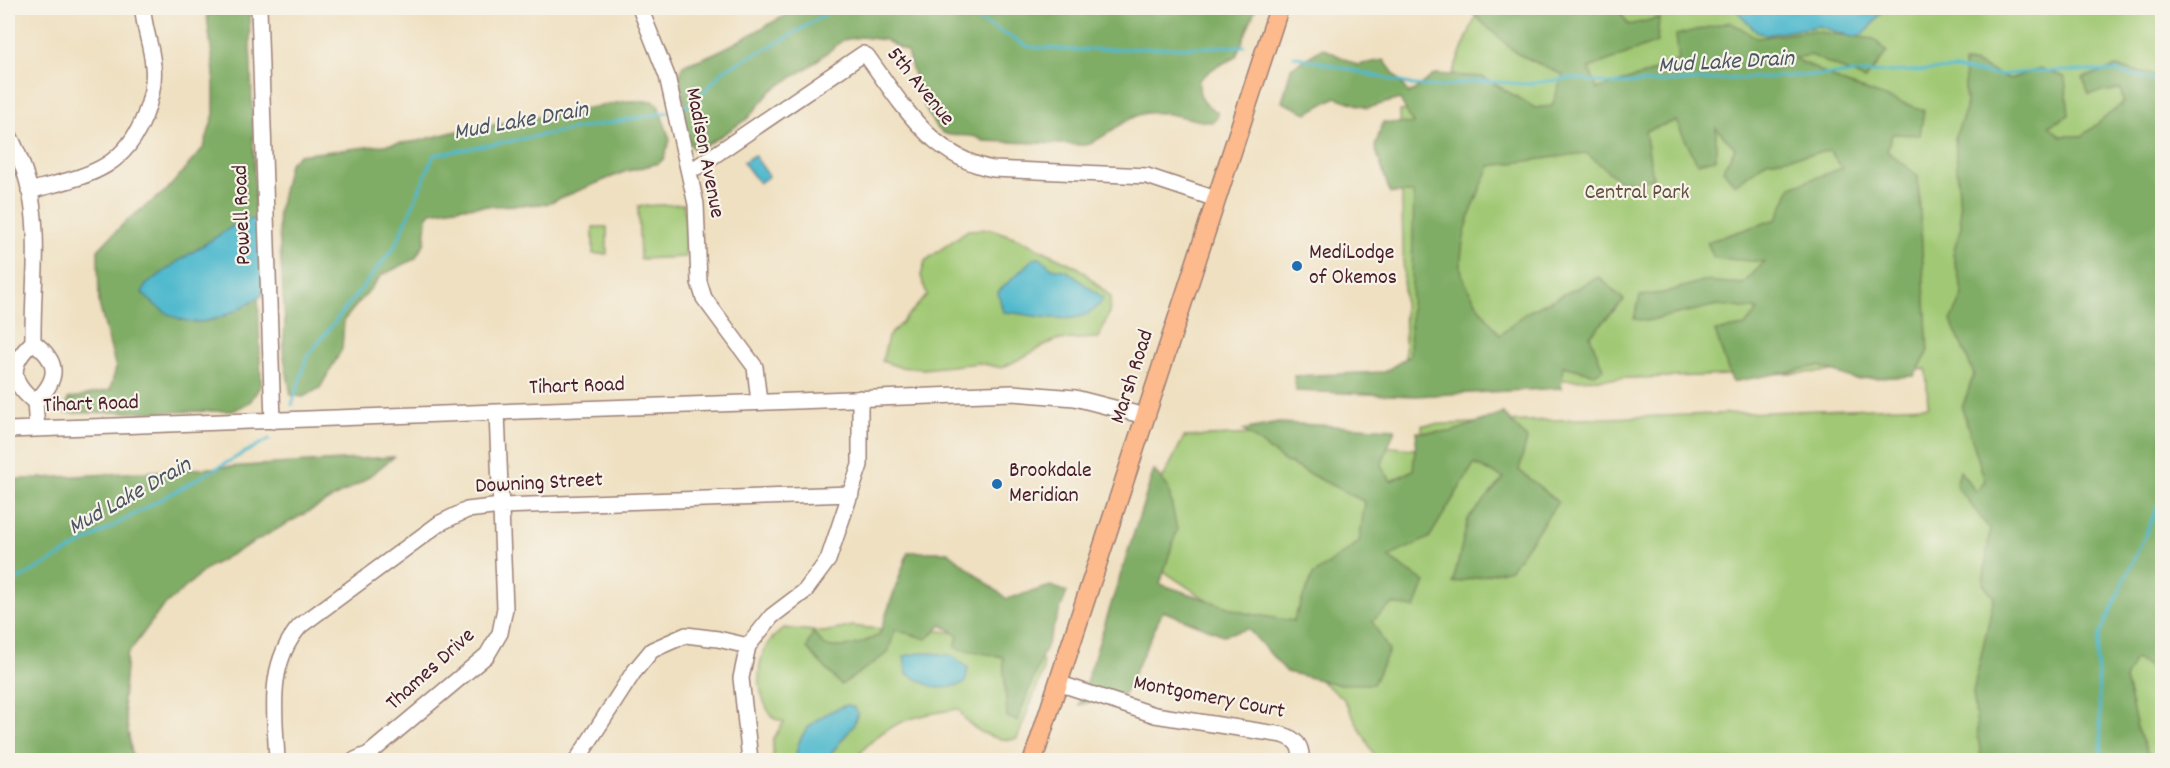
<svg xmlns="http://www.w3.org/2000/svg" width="2170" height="768" viewBox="0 0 2170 768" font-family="Dekko,sans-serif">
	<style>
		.green { fill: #a1c975; stroke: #767450; stroke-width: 1.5 }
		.forest { fill: #80ad66; stroke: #656648; stroke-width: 1.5 }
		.water { fill: #50b9cd; stroke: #4d6c7c; stroke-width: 1.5 }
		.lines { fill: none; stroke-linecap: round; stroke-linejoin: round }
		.stream { stroke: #50b9cd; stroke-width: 3 }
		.minor-casing { stroke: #9c8076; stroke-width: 18 }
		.major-casing { stroke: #9c8076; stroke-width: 21 }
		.minor { stroke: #fff; stroke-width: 15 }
		.major { stroke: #fcba8d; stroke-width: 18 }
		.poi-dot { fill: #1f6fb2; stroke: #f7f3e8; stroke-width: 2 }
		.labels { text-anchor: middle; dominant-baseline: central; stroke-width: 4.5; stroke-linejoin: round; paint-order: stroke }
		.street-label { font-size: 22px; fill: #4a1f2b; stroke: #f7f3e8 }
		.park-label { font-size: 22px; fill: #645241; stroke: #f7f3e8 }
		.poi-label { font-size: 22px; fill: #4a1f2b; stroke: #f7f3e8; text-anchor: start }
		.water-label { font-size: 24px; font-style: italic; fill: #4c5564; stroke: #f7f3e8 }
	</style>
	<rect width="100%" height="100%" fill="#f7f3e8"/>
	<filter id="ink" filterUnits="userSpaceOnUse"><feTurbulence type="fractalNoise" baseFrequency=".0167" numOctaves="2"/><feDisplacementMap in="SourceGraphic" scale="12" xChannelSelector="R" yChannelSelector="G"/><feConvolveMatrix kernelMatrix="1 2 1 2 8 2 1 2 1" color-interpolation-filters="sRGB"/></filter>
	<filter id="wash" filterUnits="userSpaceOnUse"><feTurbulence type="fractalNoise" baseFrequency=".008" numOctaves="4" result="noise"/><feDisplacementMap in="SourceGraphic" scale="24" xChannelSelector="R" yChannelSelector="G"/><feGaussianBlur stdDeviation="1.35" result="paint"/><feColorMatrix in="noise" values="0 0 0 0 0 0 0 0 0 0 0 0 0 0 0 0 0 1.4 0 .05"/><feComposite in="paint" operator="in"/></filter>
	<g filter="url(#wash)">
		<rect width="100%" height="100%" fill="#efe0c1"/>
		<path class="green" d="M1479 8H2162V760H1377L1343 698 1264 638 1156 566 1149 506 1184 437 1257 434 1423 450 1422 425 1928 406 1926 369 1406 385 1400 111 1438 108Z
			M684 204 686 257 640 259 638 206Z
			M593 227H607V254H593Z
			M991 229 1019 239 1079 268 1111 297 1109 313 1099 338 1056 340 1002 368 979 363 923 369 899 367 882 361 888 337 927 295 921 276 925 261 968 230Z
			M853 626C883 631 912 629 941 631 973 634 1006 645 1038 653L1043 663V672L1017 739C995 742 968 730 959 709 915 715 882 722 855 760H773V739L784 722 773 718C758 698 754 667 767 645 770 639 779 633 784 628L824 632Z"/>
		<path class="forest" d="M206 8H249L261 385 250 402 233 411 65 413 68 399 110 390 116 368 99 304 98 250 126 221 167 190 204 147 214 114V72Z
			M801 8H1256L1236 57 1214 68 1199 80C1198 97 1203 104 1217 112V118L1212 122C1191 122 1170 110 1147 113 1125 116 1107 138 1086 145L983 141C973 132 958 138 946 134 927 129 913 71 907 52L885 40 861 37 843 40 809 67 772 90 747 119 696 152 685 137 684 101 679 77 683 65C725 53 761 26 801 8Z
			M1471 8H1617L1629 25 1659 18 1657 42 1589 68 1597 89 1644 75 1679 60 1676 35 1730 22 1757 38 1811 31 1874 39 1887 52 1865 80 1811 55 1794 58 1844 83 1924 110 1920 135 1892 134 1887 151 1918 176 1928 353 1914 376 1854 379 1819 366 1732 382 1715 331 1745 326 1758 310 1718 305 1646 321 1634 319 1640 296 1663 293 1703 281 1743 284 1764 262 1714 258 1707 242 1777 219 1791 187 1842 168 1830 151 1767 161 1735 185 1723 170 1735 148 1716 128V159L1697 163 1676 121 1645 131 1653 178 1621 182 1586 153 1490 166C1476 199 1460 232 1461 268 1463 288 1488 319 1500 335L1526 313 1599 277 1624 300 1590 336 1603 369 1594 374 1563 366 1561 388 1415 396 1296 391 1294 376 1384 372 1410 356 1414 193H1390L1375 147 1383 122 1413 124 1400 99 1367 108 1336 97 1307 113 1282 102 1291 68 1323 48 1357 65 1384 60 1409 94 1435 74 1483 77 1535 108 1552 106 1563 75 1516 53 1470 11Z
			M1964 63H1974L2010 79 2040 68 2065 77 2069 115 2049 126 2061 136H2082L2123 103 2121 89 2089 94 2083 78 2116 67 2162 76V665L2152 669 2135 659 2125 679 2138 731 2151 760H1981L1973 692 1994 597 1983 584 1990 530 1956 485 1960 471 1976 492 1985 481 1962 408 1974 374 1951 321 1963 295 1953 254 1961 226 1955 137 1966 109Z
			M628 101H653L658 105 670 140 664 158 659 163 624 172 546 204 462 207 431 212 427 217 425 242 415 259 382 275 344 320 342 349 320 388 303 397 291 395 283 351 285 323 278 214 289 164 298 155 418 141 453 132Z
			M1503 413 1527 439 1519 470 1558 502 1511 569 1453 583 1468 519 1504 478 1474 464 1429 538 1388 557 1425 582 1415 608 1393 604 1372 621 1389 651 1373 684H1337L1287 672 1248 629 1223 635 1163 611 1125 693 1079 705 1154 470 1168 487 1177 530 1160 584 1245 613 1293 621 1313 575 1359 542 1365 502 1284 461 1243 430 1278 423 1395 429 1381 466 1391 481 1413 470 1417 432H1451Z
			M394 457 360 483 207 568 161 609 127 655 123 701 133 760H8V480Z
			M908 552H948L1007 599 1051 586 1067 592 1017 721 1007 717 1003 657 955 648 958 635 942 625 927 639 895 630 888 653 841 685 807 648 813 632 825 646C847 649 859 645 879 635Z"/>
		<path class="water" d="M1734 8H1884L1869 29 1861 35 1852 37 1819 26 1766 35 1757 32Z
			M754 155 769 176 759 183 743 162Z
			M251 219 259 221 263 295C215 324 187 338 142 293L146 285 177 262 233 226Z
			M1040 258 1052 268 1067 271 1103 298C1087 333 1033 313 1003 312L998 292 1033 259Z
			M925 652 953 656 968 668 965 683C934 693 934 687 907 674L904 656Z
			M847 705 853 707 858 713 853 726 826 760H796C795 731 821 713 847 705Z"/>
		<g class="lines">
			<path class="stream" d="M956 8 1029 47 1072 50 1244 46
				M1294 56 1413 85 1438 87 1479 81 1526 84 1573 78 1612 84 1955 69 1998 75 2041 71H2114L2162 82
				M681 109 697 100 724 70 788 37 835 8
				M292 405 307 357 396 245 434 155 669 112
				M8 585 269 439
				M2102 760 2097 656 2100 634 2162 498"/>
		</g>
	</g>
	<g filter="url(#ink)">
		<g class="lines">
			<g class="minor-casing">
				<path id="minor" d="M259 8 273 421
					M640 8 667 76 696 204 699 282 704 298 755 367 759 402
					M8 133C48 207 32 263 33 342 9 364 9 382 35 402
					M688 169 697 167 863 54 867 56C902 104 931 157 993 169L1147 176 1216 199
					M29 191C83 176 123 173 145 115 151 99 155 83 153 66 152 46 143 27 143 8
					M33 342C60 362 59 379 35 402L37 429
					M8 430 1013 393 1075 398 1145 416
					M1058 683 1155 715 1283 735C1296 739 1302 747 1301 760
					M277 760C275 713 266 665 300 626L440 523 467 510 501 506 851 494
					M355 760 369 754 487 655 500 633 505 608 497 413
					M577 760 633 673 652 650 686 635 718 639 748 646
					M750 760 741 678 748 646 772 616 805 591 828 560 860 465V398"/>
			</g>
			<g class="major-casing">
				<path id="major" d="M1033 760 1279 8"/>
			</g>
			<use href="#minor" class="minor"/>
			<use href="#major" class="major"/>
		</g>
	</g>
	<g class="poi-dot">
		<circle cx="1297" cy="266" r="6"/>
		<circle cx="997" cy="484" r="6"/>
	</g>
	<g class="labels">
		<g class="street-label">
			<text transform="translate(920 87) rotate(51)">5th Avenue</text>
			<text transform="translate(704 153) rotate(79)">Madison Avenue</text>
			<text transform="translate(243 215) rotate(-92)">Powell Road</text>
			<text transform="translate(1133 377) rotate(-72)">Marsh Road</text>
			<text transform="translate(577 387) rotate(-2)">Tihart Road</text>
			<text transform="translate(91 405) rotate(-2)">Tihart Road</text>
			<text transform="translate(539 484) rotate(-3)">Downing Street</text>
			<text transform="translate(431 670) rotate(-42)">Thames Drive</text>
			<text transform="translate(1209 698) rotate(11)">Montgomery Court</text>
		</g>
		<g class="park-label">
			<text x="1637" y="193">Central Park</text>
		</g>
		<g class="poi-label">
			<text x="1309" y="253">MediLodge<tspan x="1309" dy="25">of Okemos</tspan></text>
			<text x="1009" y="471">Brookdale<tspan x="1009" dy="25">Meridian</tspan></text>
		</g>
		<g class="water-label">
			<text transform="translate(1726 63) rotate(-3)">Mud Lake Drain</text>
			<text transform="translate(521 122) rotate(-10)">Mud Lake Drain</text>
			<text transform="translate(130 497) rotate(-29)">Mud Lake Drain</text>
		</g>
	</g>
	<rect width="2170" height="768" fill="none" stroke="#f7f3e8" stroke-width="30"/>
</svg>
